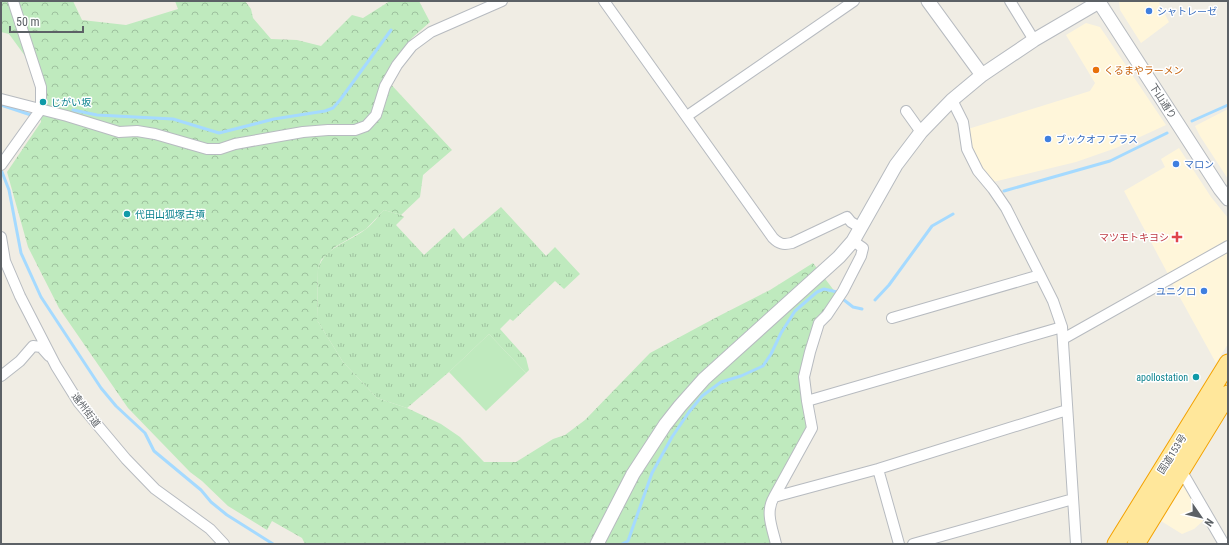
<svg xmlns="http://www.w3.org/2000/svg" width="1229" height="545" viewBox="0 0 1229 545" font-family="'Roboto Condensed','Noto Sans JP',sans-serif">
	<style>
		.commercial { fill: #fff6da }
		.grass { fill: url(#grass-tufts) }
		.forest { fill: url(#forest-crowns) }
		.park { fill: #bfeabe }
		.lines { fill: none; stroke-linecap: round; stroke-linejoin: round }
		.stream { stroke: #a5daff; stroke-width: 3 }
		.minor-casing { stroke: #b7bbc0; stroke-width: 12 }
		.tertiary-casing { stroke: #b7bbc0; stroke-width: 15 }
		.trunk-casing { stroke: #f4a200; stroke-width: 19 }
		.minor { stroke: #fff; stroke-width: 10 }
		.tertiary { stroke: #fff; stroke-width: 13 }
		.trunk { stroke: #ffe79b; stroke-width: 17 }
		.shop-dot { fill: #3f7fe0; stroke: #fff; stroke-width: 1.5 }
		.food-dot { fill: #e8710a; stroke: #fff; stroke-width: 1.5 }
		.culture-dot { fill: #0f9aa8; stroke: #fff; stroke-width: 1.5 }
		.health-dot { fill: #e0444e; stroke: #fff; stroke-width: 1.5 }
		.labels { text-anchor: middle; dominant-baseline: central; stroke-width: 3; stroke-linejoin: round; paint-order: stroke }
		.shop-label { font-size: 10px; fill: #366cbe; stroke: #fff; text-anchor: start }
		.food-label { font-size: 10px; fill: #c56008; stroke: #fff; text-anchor: start }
		.street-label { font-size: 10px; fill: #5c6166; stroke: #fff }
		.culture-label { font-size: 10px; fill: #0d838f; stroke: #fff; text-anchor: start }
		.health-label { font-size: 10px; fill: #be3a42; stroke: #fff; text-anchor: end }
	</style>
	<defs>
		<pattern id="grass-tufts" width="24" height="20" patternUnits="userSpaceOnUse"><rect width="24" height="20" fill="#bfeabe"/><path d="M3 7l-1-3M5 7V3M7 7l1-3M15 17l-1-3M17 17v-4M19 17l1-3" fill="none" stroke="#9ec19e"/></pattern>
		<pattern id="forest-crowns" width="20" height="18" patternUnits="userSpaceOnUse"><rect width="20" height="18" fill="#bfeabe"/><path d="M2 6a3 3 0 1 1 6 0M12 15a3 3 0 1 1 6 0" fill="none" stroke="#9ec19e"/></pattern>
	</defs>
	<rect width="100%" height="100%" fill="#f0ede4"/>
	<path class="commercial" d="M1119 1H1162L1159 3 1169 22 1141 43 1120 10Z
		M1086 23 1100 27 1166 125 1116 148 1076 162 993 182 982 171 971 148 968 129 1090 91 1095 83 1066 35Z
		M1228 109V179L1200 136 1195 126Z
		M1179 148 1211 197 1228 218V244L1169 276 1124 191 1165 167 1161 159Z
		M1228 252V344L1216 363 1172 283Z
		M1184 484 1204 520 1194 529 1182 534 1161 521Z"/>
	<path class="grass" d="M501 207 546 256 555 247 580 274 564 289 555 281 513 321 510 319 500 329 526 358 529 370 526 373 489 334 449 372 407 408 377 398 343 362 317 320 318 269C324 247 350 242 366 229 373 224 378 216 384 210L401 215 404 217 396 225 424 255 454 228 463 239Z"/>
	<path class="forest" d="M1 1H73L82 20 126 25 178 9 175 1H245L251 9 253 18 271 39 297 40 321 46 352 15 363 18 390 1H419L430 22 412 38 385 78 452 150 423 175 420 197 401 215 384 210 366 229 335 247 321 260 318 269 317 320 343 362 377 398 407 408 441 424 460 437 484 462H516L553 439 565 435 585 420 650 353 717 317 770 290 813 263 839 297 827 315 804 377 812 428 770 504 776 544H305L302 538 272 521 267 530 228 506 202 481 190 472 128 408 59 308 28 247 7 172 41 122 36 71 9 34 1 32Z"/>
	<path class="park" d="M489 334 526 373 486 411 449 372Z"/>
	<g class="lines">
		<path class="stream" d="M1 105 31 115
			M73 110 97 115 173 119 219 133 274 119 325 111 333 108 340 100 391 30
			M1192 121 1228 105
			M1 155V156
			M2 172 9 190 21 253 41 297 101 388 116 406 145 433 154 451 201 490 211 502 227 515 273 544
			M1004 191 1110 161 1167 133
			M844 300 853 307 862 309
			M875 300 889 285 932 226 953 214
			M622 544 628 541 652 473 672 437 689 412 702 396 721 382 741 376 763 366 771 354 781 333 795 311 817 292 824 289 837 292"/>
		<g class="minor-casing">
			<path id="minor" d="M604 1 773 238C779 244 783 245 792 243L847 217 851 222 861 228
				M1010 1 1034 40
				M1 99 67 116 119 132 137 131 155 134 207 149H220L235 144 303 132 328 130H355L366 126 376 115 385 86 397 65 412 46 431 32 502 1
				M952 100 963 122 967 149 978 171 993 189 1006 208 1040 275 1053 301 1062 327 1076 544
				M906 111 921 132
				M687 116 854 1
				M1 165 41 109V87L13 1
				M1 237 5 261 20 296 56 366 79 403 126 459 155 489 210 529 224 544
				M892 318 1040 275
				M1063 339 1228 246
				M1 376 20 361 33 346 41 347 49 356
				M807 401 1062 327
				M878 469 899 544
				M1181 470 1224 544
				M774 497 812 428 807 401 804 377 810 352 819 323 827 315 843 291 861 256 863 248 853 241
				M776 544C772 527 765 512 774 497L878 469 1067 410
				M913 544 1073 499"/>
		</g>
		<g class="tertiary-casing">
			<path id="tertiary" d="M928 1 982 75
				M597 544 633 474 665 425 680 406 704 379 839 257 853 241 896 165 921 132 952 100 982 75 1034 40 1099 2 1220 189 1228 199"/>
		</g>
		<g class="trunk-casing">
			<path id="trunk" d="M1116 544 1228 363
				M1136 544 1228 394"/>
		</g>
		<use href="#minor" class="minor"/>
		<use href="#tertiary" class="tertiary"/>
		<use href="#trunk" class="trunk"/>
	</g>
	<g class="shop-dot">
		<circle cx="1149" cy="11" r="4"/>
		<circle cx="1048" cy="139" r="4"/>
		<circle cx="1176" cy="164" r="4"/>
		<circle cx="1204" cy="291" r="4"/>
	</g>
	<circle class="food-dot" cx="1096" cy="70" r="4"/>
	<g class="culture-dot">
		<circle cx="43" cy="102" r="4"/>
		<circle cx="127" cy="214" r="4"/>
		<circle cx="1196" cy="377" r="4"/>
	</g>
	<path class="health-dot" d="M1175 231h4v4h4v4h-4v4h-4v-4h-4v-4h4z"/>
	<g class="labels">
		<g class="shop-label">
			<text x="1157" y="11">シャトレーゼ</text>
			<text x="1056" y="139">ブックオフ プラス</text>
			<text x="1184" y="164">マロン</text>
			<text x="1196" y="291" text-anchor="end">ユニクロ</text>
		</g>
		<g class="food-label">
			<text x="1104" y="70">くるまやラーメン</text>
		</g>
		<g class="street-label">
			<text transform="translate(1163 101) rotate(57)">下山通り</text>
			<text transform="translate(86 410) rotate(53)">遠州街道</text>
			<text transform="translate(1172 454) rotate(-58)">国道153号</text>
		</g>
		<g class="culture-label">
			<text x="51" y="102">じがい坂</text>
			<text x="135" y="214">代田山狐塚古墳</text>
			<text x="1188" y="377" text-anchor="end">apollostation</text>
		</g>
		<g class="health-label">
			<text x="1169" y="237">マツモトキヨシ</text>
		</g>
	</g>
	<rect width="1229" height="545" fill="none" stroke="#5c6166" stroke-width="4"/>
	<g transform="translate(1201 517) rotate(124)" stroke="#ffffff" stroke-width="3" paint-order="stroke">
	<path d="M0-3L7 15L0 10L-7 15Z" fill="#5c6166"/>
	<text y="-6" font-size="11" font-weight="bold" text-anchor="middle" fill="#5c6166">N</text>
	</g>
	<path d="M10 26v6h73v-6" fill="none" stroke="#5c6166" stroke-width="2"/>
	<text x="16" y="26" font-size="12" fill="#5c6166" stroke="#ffffff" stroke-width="3" paint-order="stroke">50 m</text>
</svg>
